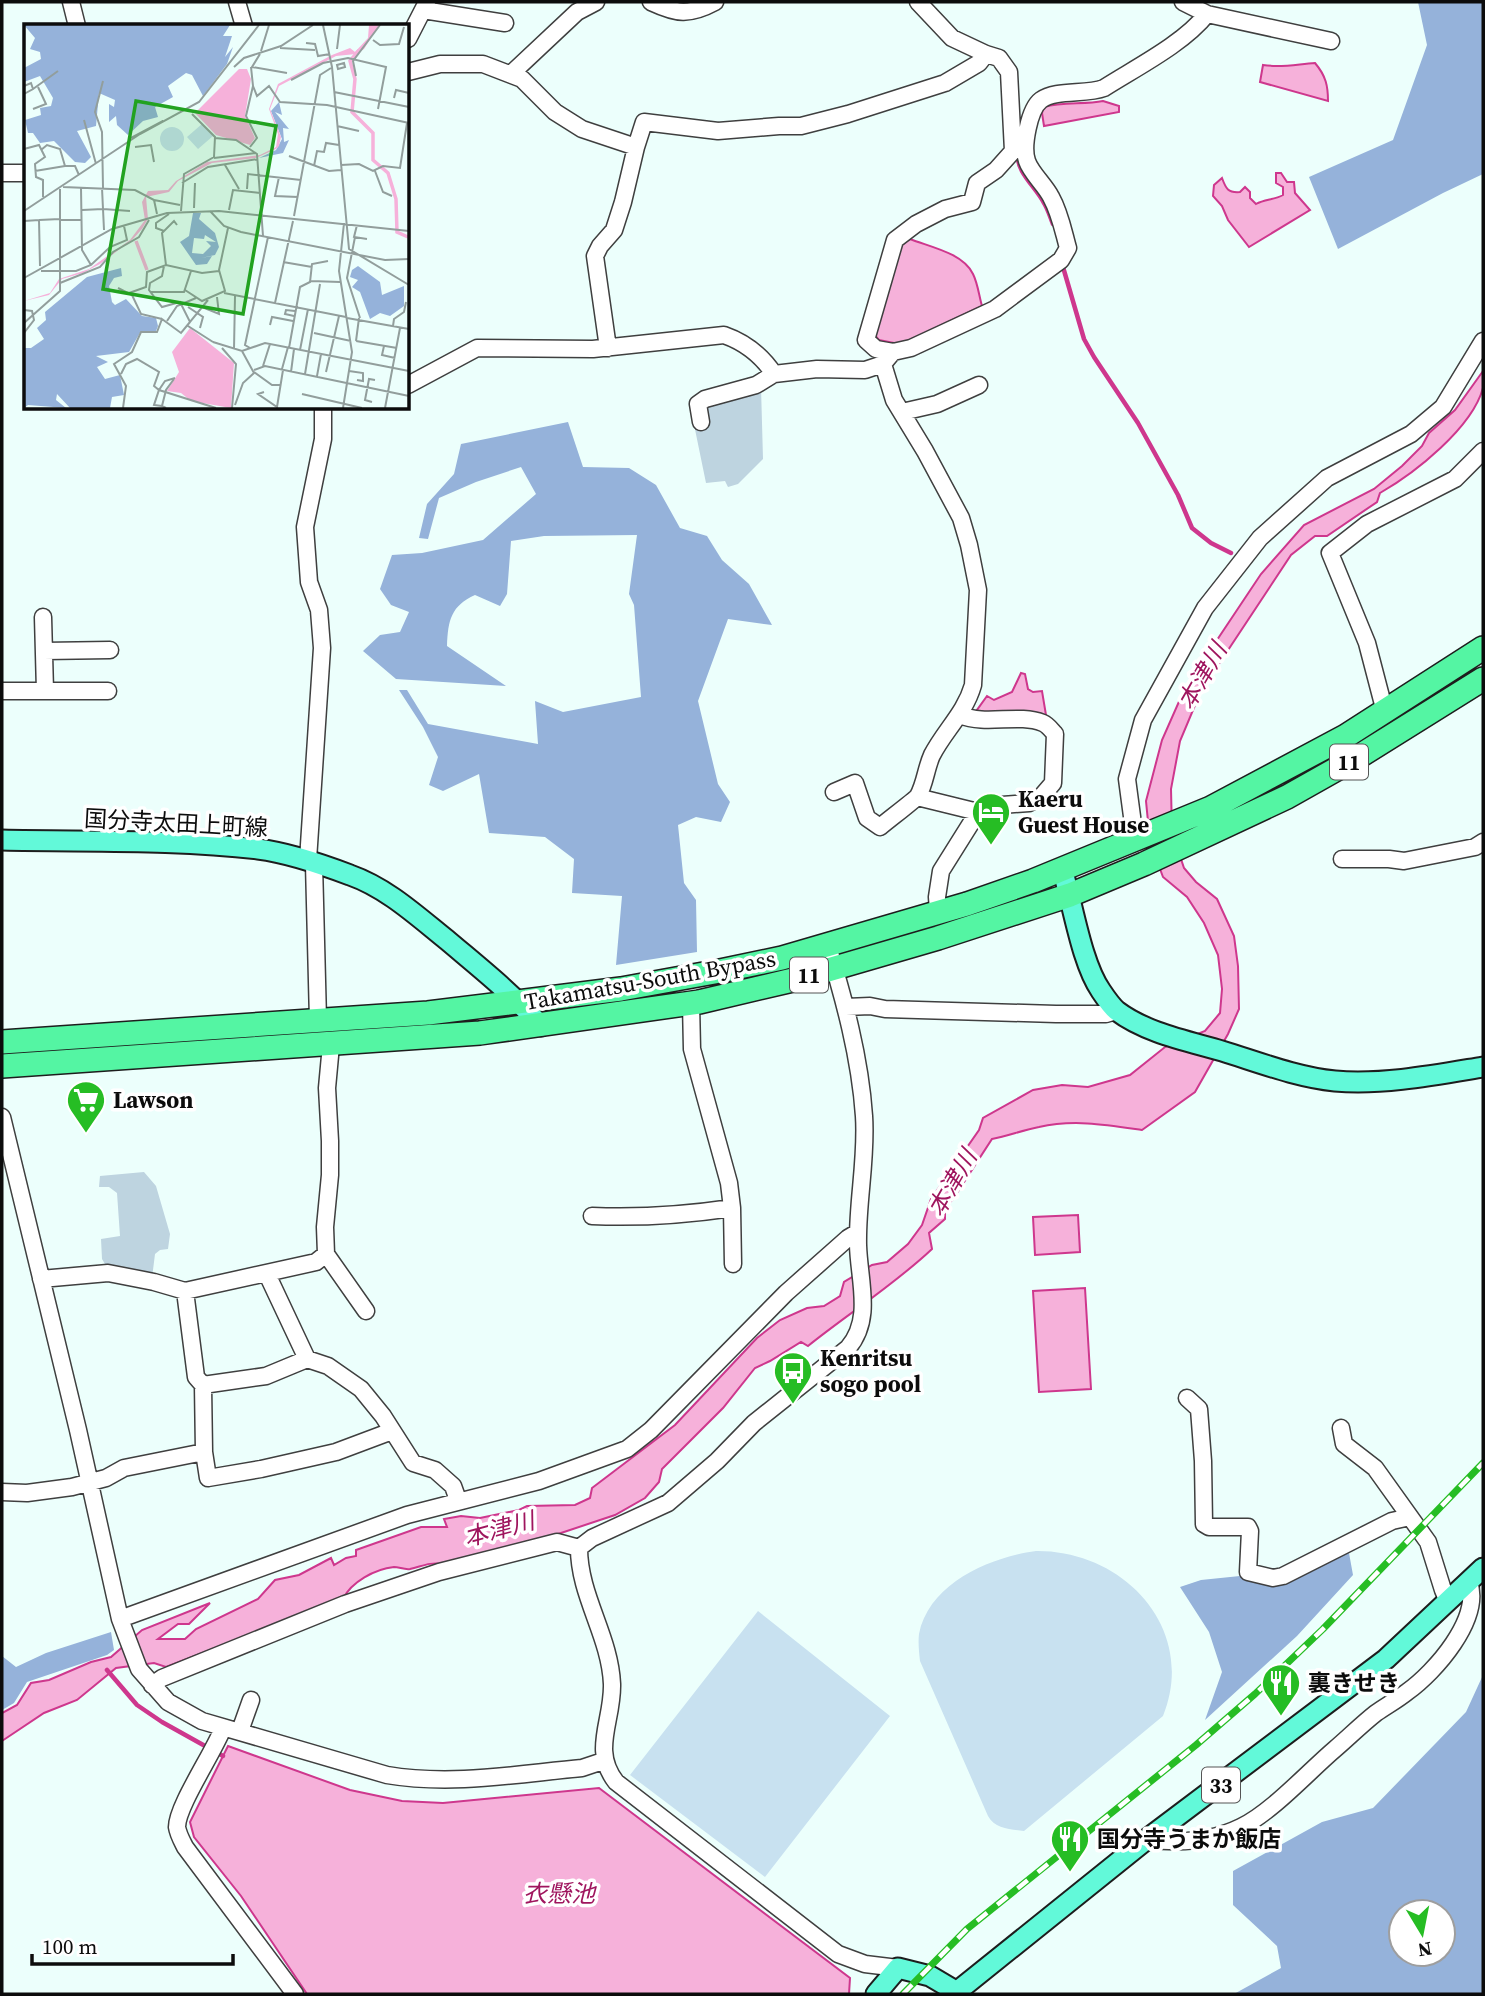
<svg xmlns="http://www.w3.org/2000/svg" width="1485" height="1996" viewBox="0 0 1485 1996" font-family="'Source Serif 4','Noto Sans JP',serif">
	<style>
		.forest { fill: #95b2da; fill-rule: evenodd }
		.cemetery { fill: #bed4e0 }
		.pitch { fill: #c8e1f0 }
		.water { fill: #f6b1da; stroke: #ce378d; stroke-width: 2 }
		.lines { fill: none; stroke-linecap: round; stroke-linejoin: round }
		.stream { stroke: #ce378d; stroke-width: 4.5 }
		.minor-casing { stroke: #3f3f3f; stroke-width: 19 }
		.major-casing { stroke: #1d1d1d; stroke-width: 23 }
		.highway-casing { stroke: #1d1d1d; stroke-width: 26 }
		.minor { stroke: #fff; stroke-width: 16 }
		.major { stroke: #62f9d9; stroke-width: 19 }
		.highway { stroke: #54f5a3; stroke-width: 23 }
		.rail-casing { stroke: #26bd24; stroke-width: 7 }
		.rail { stroke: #fff; stroke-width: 4.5; stroke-dasharray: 13; stroke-linecap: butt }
		.labels { text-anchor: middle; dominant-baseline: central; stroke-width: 7; stroke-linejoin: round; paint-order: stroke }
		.shield { fill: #fff; stroke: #555; stroke-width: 2 }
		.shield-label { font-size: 21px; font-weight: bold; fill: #0c0c0c }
		.poi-label { font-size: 23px; font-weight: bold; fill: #0c0c0c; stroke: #fff; text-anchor: start }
		.street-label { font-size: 23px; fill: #0c0c0c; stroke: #fff }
		.water-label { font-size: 24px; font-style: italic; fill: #9f155e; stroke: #fff }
		.inset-river { fill: none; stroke: #f6b1da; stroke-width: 3.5 }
		.inset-road { fill: none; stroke: #929e9c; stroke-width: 2 }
		.view { fill: #22a220; fill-opacity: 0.15; stroke: #22a220; stroke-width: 3.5 }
		.inset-edge { fill: none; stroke: #0c0c0c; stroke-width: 3.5 }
	</style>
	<rect width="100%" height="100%" fill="#ecfffc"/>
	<path class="forest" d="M1418 2H1483V174L1443 193 1338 249 1309 177 1393 140 1427 45Z
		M568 422 583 467 629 468 656 485 680 528 707 536 722 560 749 584 772 625 728 619 698 701 718 784 730 802 721 822 696 817 678 825 684 883 696 900 697 952 616 965 622 896 572 893 574 859 545 837 489 833 479 774 443 791 429 785 438 757 423 727 399 690H407L428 724 538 744 535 701 563 712 641 697 634 605 629 594 637 535 544 536 511 541 507 594 500 606 475 595C451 606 448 620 447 646L506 686 396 679 363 651 380 635 400 632 409 612 391 605 380 589 392 555 422 553 483 540 536 494 521 467 476 482 439 498 428 539 419 538 427 504 454 474 461 444Z
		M1349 1553 1353 1575 1297 1636 1205 1720 1222 1672 1209 1632 1180 1587 1201 1580 1240 1576 1279 1582Z
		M111 1632 114 1650 107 1655 27 1682 14 1703 2 1710V1656L16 1667 46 1653Z
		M1483 1675V1994H1234L1281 1968 1277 1946 1233 1905V1871L1322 1822 1373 1808 1466 1712ZM1443 1912V1954H1401V1912Z"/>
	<path class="cemetery" d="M761 387 763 459 738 484 728 487 725 481 706 483 690 405Z
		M144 1172 156 1186 170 1234 168 1249 160 1250 155 1254 152 1278 108 1269 102 1259 101 1239 120 1236 117 1193 109 1187H99L100 1176Z"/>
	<path class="pitch" d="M1036 1551C1124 1550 1198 1629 1163 1716L1024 1831C1010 1829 995 1829 988 1816L920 1661C919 1652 918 1642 919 1634 929 1583 991 1557 1036 1551Z
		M758 1611 890 1716 765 1877 630 1775Z"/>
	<path class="water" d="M1315 63C1326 76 1328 86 1328 101L1260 82 1263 65C1281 68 1298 64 1315 63Z
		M1103 101 1119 106V112L1044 126 1042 113 1044 107C1063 101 1084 105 1103 101Z
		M1276 173H1281L1287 182H1294L1295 193 1310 210 1249 247 1228 220 1222 206 1213 196 1214 185 1222 178C1226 189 1228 193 1240 192L1245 187 1250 192V198L1256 204C1265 199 1274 200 1283 195V187L1276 183Z
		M910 239C930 247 963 253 973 274 978 284 979 296 982 306L906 342 899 344 879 340 875 335 900 249 902 244Z
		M1483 371C1483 376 1484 383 1483 388 1472 428 1415 473 1380 493L1377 502 1327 536H1315L1291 555 1201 691 1180 741 1171 789 1172 832 1184 868 1196 882 1217 899 1234 936 1238 966 1239 1009 1228 1034 1195 1092 1142 1130C1108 1125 1074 1119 1039 1127 1023 1130 1008 1136 992 1139L953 1199 945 1207V1219L929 1233 932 1249C894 1285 849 1313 808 1346L801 1342 770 1361 755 1368 723 1408 662 1469 659 1482 645 1498 615 1515 558 1534 443 1564C429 1562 423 1566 410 1569 405 1570 399 1567 394 1567 375 1569 351 1582 343 1599L166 1667 154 1663 116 1668 77 1700 44 1713 2 1741V1713L17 1705 31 1683 49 1680 91 1662 111 1657 142 1630 210 1603 189 1624H178L158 1639H185L196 1629 258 1599 275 1580 299 1575 331 1558 334 1565 346 1558 356 1556V1550L421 1527H447L444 1519 461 1516 480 1518 519 1510 527 1506 575 1505 590 1498 592 1488 675 1425 757 1338 780 1320 807 1308 824 1306 840 1296 844 1282 872 1265 887 1262 908 1244 922 1225 931 1199 979 1130 983 1118 1033 1090 1062 1085 1088 1087 1130 1075 1165 1047 1205 1031 1220 1013 1222 989 1218 955 1204 923 1187 897 1163 877 1150 842 1146 801 1162 740 1185 688 1261 574 1304 525 1374 489 1402 466 1422 446 1429 433 1455 410Z
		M1021 673 1025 674 1028 689 1033 692 1042 691 1046 715 985 714 977 710 987 696 994 700 1012 692Z
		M1078 1215 1080 1252 1035 1255 1033 1217Z
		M1085 1288 1091 1389 1039 1392 1033 1291Z
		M228 1746 350 1790 402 1801 443 1803 599 1788 850 1978 849 1994H307L241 1896 194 1837 190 1822Z"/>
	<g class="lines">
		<path class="stream" d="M1018 154C1016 172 1036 187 1044 203 1048 209 1050 217 1053 224
			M1063 267 1084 339 1094 357 1138 423 1178 495 1192 528 1211 543 1231 553
			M107 1670 137 1705 162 1722 223 1756"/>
		<g class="minor-casing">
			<path id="minor" d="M71 2 77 26
				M237 2 244 26
				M651 2C677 14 689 16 715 2
				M1183 2 1207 14 1331 41
				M423 10 505 23
				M408 39 427 2
				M408 72 440 64H483L522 79 555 112 582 129 636 147
				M511 74 577 12 596 2
				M2 173H26
				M608 348 595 256 600 246 614 230 623 202 636 147 644 122 718 131 779 126H801L848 114 945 83 979 63 986 54
				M893 352 876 349 866 340 895 240 916 224 945 209 972 202 977 183 996 170 1013 151 1009 72 999 58 986 54 952 38 918 2
				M408 385 477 348 593 349 724 335C744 342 762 356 774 374L817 369 865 370 883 364 893 352 911 348 995 309 1061 260 1068 248C1063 230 1060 213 1051 197 1045 185 1031 173 1027 161 1022 147 1029 109 1041 100 1056 89 1086 95 1104 88 1137 67 1183 44 1207 14
				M902 412 937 404 979 385
				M701 422 698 404 705 399 756 385 774 374
				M43 617 45 691
				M44 651 110 650
				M2 691H108
				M1385 712 1367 643 1330 553 1367 524 1455 479 1483 451
				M834 792 855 783 867 818 880 827C887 821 916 799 918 796 925 784 926 768 932 755 945 730 965 713 973 685L978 590 969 545 961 518 925 451 894 400 883 364
				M917 797 978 812
				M1138 838 1133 824 1127 779 1143 720 1205 608 1260 538 1327 478 1411 434 1443 407 1483 341
				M1342 859H1389L1404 861 1475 847 1483 842
				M308 860 322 648 319 610 309 582 305 527 323 439V408
				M314 864 318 1020
				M938 911 937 897 941 871 978 812 989 806 1029 803 1041 797 1053 783 1055 734C1052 731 1048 725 1043 723 1017 713 987 726 960 715
				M827 943C844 999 860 1057 864 1116 867 1159 857 1202 858 1245 859 1281 873 1319 848 1348L754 1423 717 1461 668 1503 592 1538 579 1548C579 1596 610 1636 612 1684 613 1721 591 1750 616 1782L838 1954 865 1964 898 1968
				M691 1003 692 1049 729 1183 732 1208 733 1264
				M846 1007 870 1006 885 1009 1056 1014H1106L1116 1011
				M2 1117 78 1430 120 1619 139 1669 168 1702 202 1721 387 1775C452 1786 517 1774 582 1768L603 1761
				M592 1216C639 1218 685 1215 732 1208
				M326 1254 366 1311
				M267 1274 307 1359 328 1366 361 1389 383 1416 413 1463 435 1470 453 1486 458 1500
				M41 1279 108 1273 154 1282 185 1291 316 1262 326 1254 325 1227 330 1175V1141L327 1088 331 1045
				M203 1385 266 1376 307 1359
				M1187 1398 1199 1409 1203 1461 1204 1524 1209 1527H1248L1250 1531 1248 1572 1273 1578 1283 1576 1392 1521 1410 1517
				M1341 1428 1344 1444 1375 1468 1428 1542 1443 1590 1448 1602
				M204 1452 208 1478 261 1469 336 1452 392 1431
				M2 1492 27 1493 72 1487 106 1478 124 1468 204 1452 203 1385 196 1377 185 1291
				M120 1619 407 1515 539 1481 627 1449 651 1430 786 1293 848 1238 858 1232
				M152 1685 162 1678 345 1604 439 1572 557 1542 579 1548
				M223 1728C214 1752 177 1806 177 1827 178 1834 182 1841 185 1847L295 1994
				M240 1731 251 1700
				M1147 1839C1179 1844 1212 1841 1241 1827 1272 1812 1308 1772 1335 1749 1349 1737 1362 1724 1376 1713 1386 1706 1397 1700 1407 1692 1435 1672 1482 1619 1469 1582"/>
		</g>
		<g class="major-casing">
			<path id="major" d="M2 840C87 842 173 839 258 849 289 853 321 864 350 875 387 888 417 916 447 940 480 968 513 994 541 1026
				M1062 869C1073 904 1081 962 1101 991 1105 997 1111 1006 1117 1011 1146 1033 1188 1041 1222 1051 1258 1062 1296 1077 1335 1081 1384 1085 1435 1075 1483 1067
				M876 1994 898 1968 930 1976 957 1992
				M954 1994 1147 1839 1386 1659 1483 1568"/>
		</g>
		<g class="highway-casing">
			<path id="highway" d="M2 1042 428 1013 621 989 720 971 782 958 967 904 1033 881 1211 808 1346 736 1483 648
				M2 1066 480 1033 699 1002 797 979 938 938 1070 895 1144 864 1287 797 1358 757 1483 679"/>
		</g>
		<use href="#minor" class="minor"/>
		<use href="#major" class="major"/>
		<use href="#highway" class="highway"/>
		<g class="rail-casing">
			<path id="rail" d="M903 1994 967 1929 1196 1745 1255 1694 1323 1629 1483 1463"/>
		</g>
		<use href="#rail" class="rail"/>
	</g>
	<defs>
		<g id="hotel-pin" transform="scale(2.0125)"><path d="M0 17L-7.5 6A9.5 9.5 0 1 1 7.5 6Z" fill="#26bd24" stroke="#fff"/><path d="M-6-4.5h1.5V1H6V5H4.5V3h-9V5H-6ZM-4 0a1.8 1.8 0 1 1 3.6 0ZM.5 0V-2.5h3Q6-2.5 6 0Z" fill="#fff"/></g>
		<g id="supermarket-pin" transform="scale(2.0125)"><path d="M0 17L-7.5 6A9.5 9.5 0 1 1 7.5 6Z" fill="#26bd24" stroke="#fff"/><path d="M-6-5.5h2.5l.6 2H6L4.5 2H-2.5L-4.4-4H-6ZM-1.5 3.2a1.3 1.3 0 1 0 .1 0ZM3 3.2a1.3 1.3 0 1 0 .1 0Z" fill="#fff"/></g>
		<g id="bus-pin" transform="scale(2.0125)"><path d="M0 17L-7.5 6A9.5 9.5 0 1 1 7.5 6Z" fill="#26bd24" stroke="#fff"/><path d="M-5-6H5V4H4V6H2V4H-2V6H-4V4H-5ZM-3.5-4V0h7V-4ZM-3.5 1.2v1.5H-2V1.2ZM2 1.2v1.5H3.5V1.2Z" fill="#fff"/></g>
		<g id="restaurant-pin" transform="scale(2.0125)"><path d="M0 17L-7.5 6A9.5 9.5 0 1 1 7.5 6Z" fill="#26bd24" stroke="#fff"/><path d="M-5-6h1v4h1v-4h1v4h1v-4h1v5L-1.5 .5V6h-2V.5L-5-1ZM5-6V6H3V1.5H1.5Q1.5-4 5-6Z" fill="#fff"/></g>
	</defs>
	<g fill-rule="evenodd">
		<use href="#hotel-pin" x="991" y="812"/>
		<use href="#supermarket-pin" x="86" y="1100"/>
		<use href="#bus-pin" x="793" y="1371"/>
		<use href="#restaurant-pin" x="1281" y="1683"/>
		<use href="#restaurant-pin" x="1070" y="1839"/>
	</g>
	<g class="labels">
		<g class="shield">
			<rect x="1330" y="744.5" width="38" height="35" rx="5"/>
			<rect x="790" y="957.5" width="38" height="35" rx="5"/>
			<rect x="1202" y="1767.5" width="38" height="35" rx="5"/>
		</g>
		<g class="shield-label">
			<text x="1349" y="762">11</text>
			<text x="809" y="975">11</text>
			<text x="1221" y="1785">33</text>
		</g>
		<g class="poi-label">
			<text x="1018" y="799">Kaeru<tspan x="1018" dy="26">Guest House</tspan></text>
			<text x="113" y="1100">Lawson</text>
			<text x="820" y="1358">Kenritsu<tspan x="820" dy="26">sogo pool</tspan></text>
			<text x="1308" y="1683">裏きせき</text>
			<text x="1097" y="1839">国分寺うまか飯店</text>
		</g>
		<g class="street-label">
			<text transform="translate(176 823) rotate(3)">国分寺太田上町線</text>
			<text transform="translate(650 980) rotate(-10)">Takamatsu-South Bypass</text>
		</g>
		<g class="water-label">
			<text transform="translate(1202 676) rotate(-60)">本津川</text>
			<text transform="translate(952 1183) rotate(-60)">本津川</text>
			<text transform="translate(499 1529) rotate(-15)">本津川</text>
			<text x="559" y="1893">衣懸池</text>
		</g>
	</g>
	<g transform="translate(24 24)">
		<rect width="385" height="385" fill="#ecfffc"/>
		<path d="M0 1H206L199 12H208L201 33 209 23 203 40 179 72 168 51 162 49 144 62 149 73 131 83 134 93 119 97 104 111 93 101 92 92 85 98V80L90 83 91 76 75 69 72 102 53 107 67 133 61 139 51 138 30 117 16 119 9 109H4L1 96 17 91 16 84 27 82 29 74 16 52 0 58V44L17 35 16 28 6 25 11 14ZM255 78 258 91 251 88 265 105 259 104 260 118 265 116 259 129 235 134 252 126 258 115 247 87ZM169 189H177L175 195 191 209 195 223 191 231 177 234 188 232 183 240 172 241 156 218 165 212ZM181 211 192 218 182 217 187 222 179 230 168 229 170 214 180 215ZM334 242 356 258 358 271 380 262V282L366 292 356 289 346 295 336 268 328 263 334 256 326 253 328 246ZM97 244 98 252 90 254 85 262 88 278 91 281 102 275 118 292 132 294 134 302 132 307H117L105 328 72 332 84 338 73 343 81 355 96 351 100 371 88 373 86 384H46L33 370 32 376 42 384 4 381 0 384V324H7L20 315 13 304 22 296 21 288 63 253Z" fill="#95b2da" fill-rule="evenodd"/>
		<path d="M178 100 189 112 174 125 163 113ZM136 115a12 12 0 1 1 24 0a12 12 0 1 1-24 0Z" fill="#c8e1f0"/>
		<path d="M345 1H355L340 25 332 30 312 32 255 62 246 85 257 113 255 122 252 125 232 134 188 139 154 157 145 168 122 173 124 195 118 205 109 215 76 240 59 249 38 255 25 271 0 277 26 269 35 255 65 245 106 216 121 196 118 178 124 167 144 166 152 157 183 138 236 131 252 123 254 110 245 85 254 60 308 31 326 24 331 28 344 14ZM215 45H223L227 55 221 92 231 114 226 121 192 111 171 89ZM166 304 210 339 207 384 167 377 157 369 143 367 155 348 148 328Z" fill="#f6b1da"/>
		<path class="inset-river" d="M335 26 326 37 331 55 328 88 349 109V136L364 149 372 175 373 208 384 213M112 217 123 246"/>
		<path class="inset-road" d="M299 1 308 43 325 225 385 261M349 16 356 21 375 20 380 3M282 19 291 20 294 32 306 30M256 24 291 26M313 25 316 1M237 27 245 1M236 30 228 43 263 49M320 39 321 43 314 45 313 41ZM210 43 220 34 257 22 289 1M332 52 329 37 356 1M267 56 299 39 324 34 362 43 354 85M0 62 7 59 9 65 0 70M229 62 233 72 245 62 256 78 303 81 385 99M9 65 34 47M310 68 385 83M370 74 372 66 385 69M9 85 22 80 14 63M60 96 72 140M313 102 335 107M107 114 139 97M191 114 212 116 233 130 239 212M111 123 127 121 130 138M226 123 233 114 222 92 229 62 227 43M0 125 15 121 21 133 11 140 12 153 19 156V173M17 126 23 121 36 125 41 142H51L55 151M265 132 305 147 317 146M190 134 232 129M201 141 215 165M317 141 335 140 349 147 359 142 376 144 383 99M290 142 293 127 300 128 302 119 315 121M11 147 41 142M351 147 359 168 368 172M255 153 251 172 274 173M158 159 184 143 234 135M39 163 111 166 130 176 133 190M57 164 58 226 67 241M78 164 80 206M79 164 78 108 71 88 79 57M223 165 224 150 277 156M130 176 156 181M170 184 171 159M79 185 106 187M58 186 79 185M205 186 209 166 236 169M0 187 116 110 175 78 235 1M157 187 160 150 190 133 191 113 168 90M186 187 200 202 217 208 361 236 385 235M270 192 296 51 307 44M15 196 36 195M36 196H58M0 197 15 196 16 242M333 201 330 213 343 215M140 207 132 204V199L145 190M331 213 323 254 336 294M259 238 288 243M142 241 138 209 150 197 153 201M140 242 138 252 126 259 125 266 138 283 156 278 166 298 184 276M17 247H52L67 241 86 223 103 216 100 202M0 254 88 205 143 189 195 187 385 207M287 257 316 258M36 259 76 243 89 228 115 213 125 196M94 264 108 271 117 290 138 295M161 266 178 277 201 267 195 246 204 204M127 268H160L167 247M105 269 122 263 123 248 142 241 178 249 195 247M200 269 322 293M251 279 269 197M164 283 179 293 176 304M178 283 195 290 193 273M0 286 8 287 10 296 0 309M270 292 261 290 262 286 271 287M323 294 385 305M143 297 153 282 172 274M0 299 36 267V165M246 301 248 293 269 297M164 302 189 318M369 302 370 295 380 288 382 278M290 309 327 317M332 317 373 324M332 317 335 294M189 318 218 327 241 319 385 347M360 322 358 331 371 334M198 324 212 340 208 384M226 324 221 321 244 213M265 324 276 263 286 258 288 240 304 237M210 325 211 272M276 326 284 285M239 342 246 320M258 345 264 323M230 346 241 342 385 372M325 347 339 349V357L333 356M230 348 248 361H257M267 348 270 325M302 348 315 292M97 350 102 340 113 335 135 348 130 362 135 366 192 384M281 350 296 260M293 352 297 330M240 368 234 370 253 383 259 346M278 370 338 384M348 378 341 376 345 355 351 356M211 381 219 359 230 349 218 327M138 382 130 381 135 366 141 357 151 354M99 384 102 362 90 340 108 328 117 308H133L138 295 157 309 166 298M142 384 138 382 142 366 150 355M319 384 328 328 315 247 320 199M361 384 376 304"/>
		<path class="view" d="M112 77 252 102 219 290 79 265Z"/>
		<rect width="385" height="385" class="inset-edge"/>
	</g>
	<rect width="1485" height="1996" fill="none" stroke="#0c0c0c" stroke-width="7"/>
	<g transform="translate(1422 1933) rotate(170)"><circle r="33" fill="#ffffff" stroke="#9e9e9e" stroke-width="2"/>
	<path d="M0-5L12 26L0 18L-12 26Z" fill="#26bd24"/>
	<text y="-10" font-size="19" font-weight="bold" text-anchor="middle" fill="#0c0c0c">N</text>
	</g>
	<path d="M32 1954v10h201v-10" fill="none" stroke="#0c0c0c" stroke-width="3.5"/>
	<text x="42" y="1954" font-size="21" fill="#0c0c0c" stroke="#ffffff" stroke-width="5" paint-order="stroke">100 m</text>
</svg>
